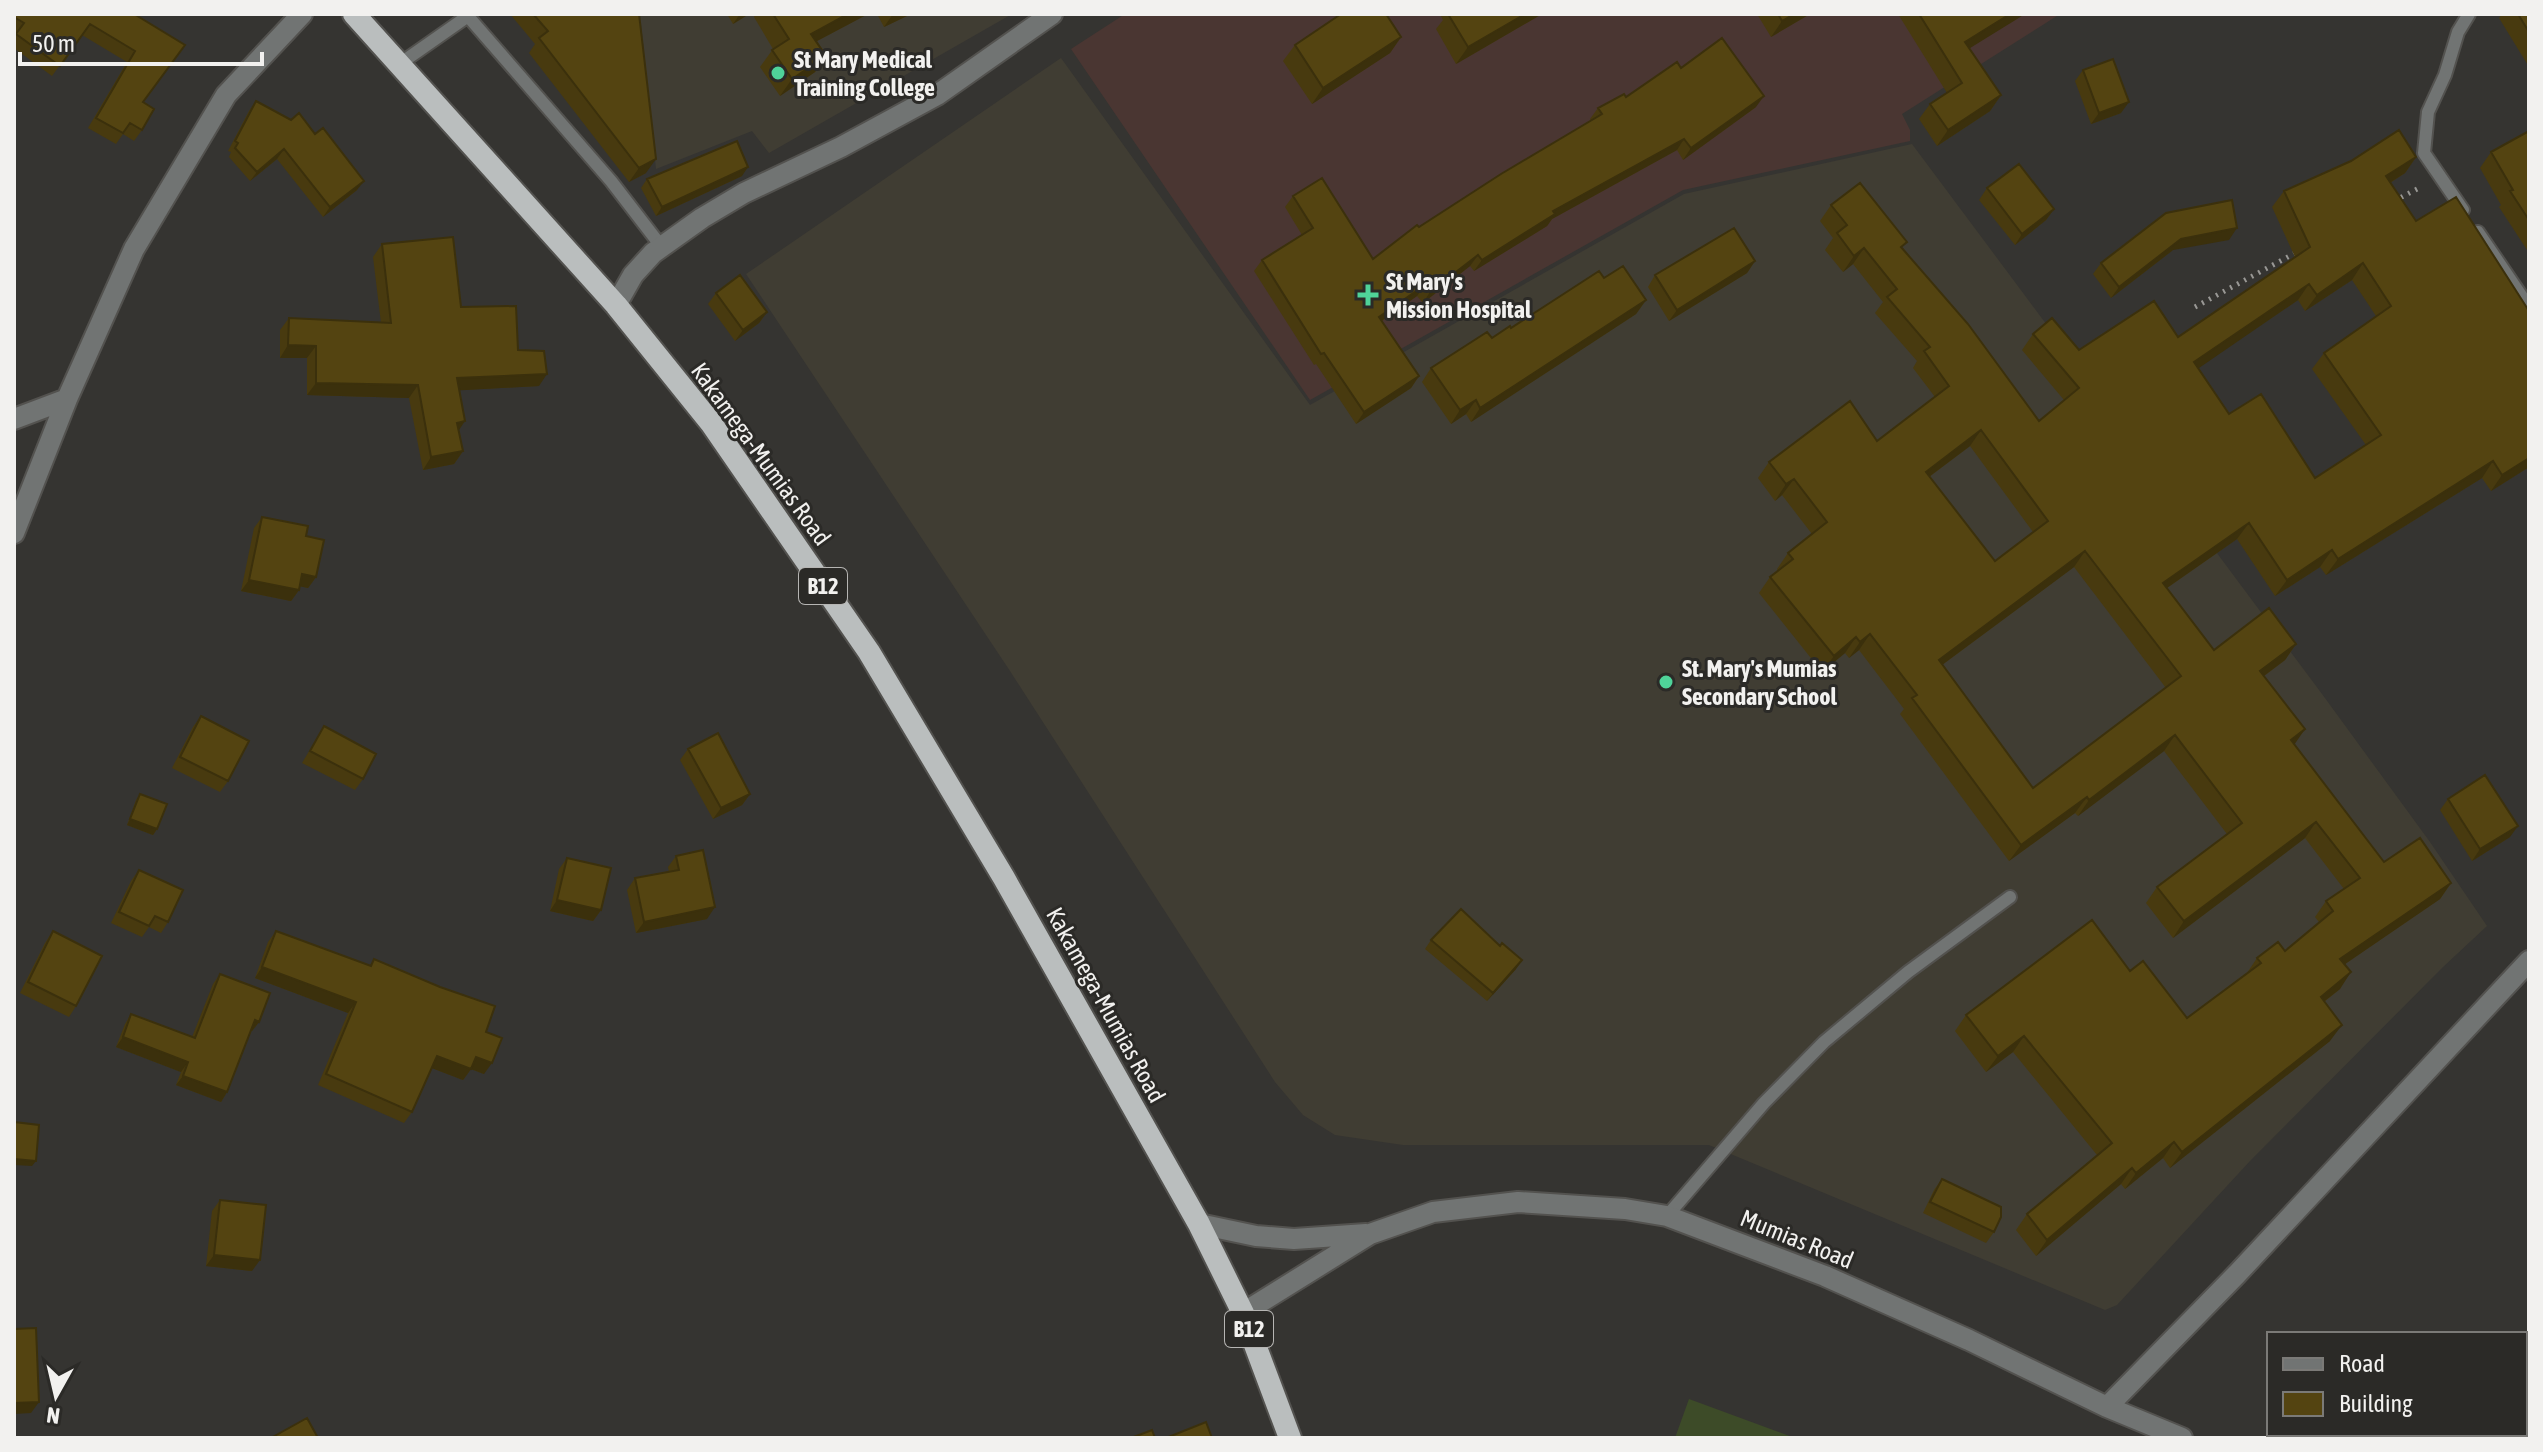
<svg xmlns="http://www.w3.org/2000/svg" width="2543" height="1452" viewBox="0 0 2543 1452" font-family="'Asap Condensed',sans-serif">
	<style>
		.built { fill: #403d33 }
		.medical { fill: #4a3632 }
		.green { fill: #3d4b28 }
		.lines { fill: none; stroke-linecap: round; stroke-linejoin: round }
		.service-casing { stroke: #53524f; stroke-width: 16 }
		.minor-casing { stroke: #53524f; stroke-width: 24 }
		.tertiary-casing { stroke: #53524f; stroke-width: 24 }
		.trunk-casing { stroke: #53524f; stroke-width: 26 }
		.path { stroke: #999895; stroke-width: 5; stroke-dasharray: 2 6; stroke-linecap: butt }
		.service { stroke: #717473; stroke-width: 12 }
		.minor { stroke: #717473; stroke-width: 20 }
		.tertiary { stroke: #717473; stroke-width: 20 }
		.trunk { stroke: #babebe; stroke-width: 22 }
		.wall { fill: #483a0f; fill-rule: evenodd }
		.shaded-wall { fill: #3b300c }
		.building { fill: #544411; stroke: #3b300c; stroke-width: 2; fill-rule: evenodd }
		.poi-dot { fill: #4fd399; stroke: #2b2a27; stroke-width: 3 }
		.labels { text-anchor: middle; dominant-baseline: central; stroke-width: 6; stroke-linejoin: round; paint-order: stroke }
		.shield { fill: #2b2a27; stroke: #b6b5b3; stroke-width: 2 }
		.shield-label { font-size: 22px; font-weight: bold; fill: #f2f1ef }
		.poi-label { font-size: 24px; font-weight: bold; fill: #f2f1ef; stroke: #2b2a27; text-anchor: start }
		.street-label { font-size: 24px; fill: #f2f1ef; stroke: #2b2a27 }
	</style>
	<rect width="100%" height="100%" fill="#353431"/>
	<path class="built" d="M640 14H1012L769 153 752 131 656 169Z
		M1061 58 1310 405 1684 194 1912 144 2322 694 2430 842 2487 926 2443 967 2250 1161 2117 1305 2105 1310 1709 1145H1403L1335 1135 1303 1115 1275 1082 1010 671 746 274Z"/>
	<path class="medical" d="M1125 14H2060L1902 114 1910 130V141L1683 190 1310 400 1071 49Z"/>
	<path class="green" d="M1689 1399 1795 1438H1675Z"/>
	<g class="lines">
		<g class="service-casing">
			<path id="service" d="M466 14 611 181 661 246
				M401 63 468 16
				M2463 210 2424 153 2428 112 2445 75 2458 32 2469 14
				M2478 232 2529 307
				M1667 1216 1764 1103 1824 1042 1908 972 2010 897"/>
		</g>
		<g class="minor-casing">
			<path id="minor" d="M616 305 633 275 653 253 702 218 744 193 841 147 937 95 1052 14
				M14 419 67 399 134 249 226 95 302 14
				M14 533 67 399"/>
		</g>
		<g class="tertiary-casing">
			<path id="tertiary" d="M1199 1224 1256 1236 1294 1239 1366 1234
				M1243 1313 1370 1234 1433 1212 1518 1202 1625 1209 1667 1216 1825 1276 1969 1340 2107 1407 2182 1438
				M2107 1407 2237 1274 2529 961"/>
		</g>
		<g class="trunk-casing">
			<path id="trunk" d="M354 14 616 305 711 423 869 652 1004 878 1199 1224 1243 1313 1290 1438"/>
		</g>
		<path class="path" d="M2394 201 2421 187
			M2195 307 2297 252"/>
		<use href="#service" class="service"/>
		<use href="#minor" class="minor"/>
		<use href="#tertiary" class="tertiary"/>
		<use href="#trunk" class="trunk"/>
	</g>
	<path class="wall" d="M14 14H134L144 102 142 130 134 141 123 134 116 144 88 128 127 62 82 35 52 76 14 48V36L16 34 14 33Z
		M510 14H639L646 173 629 182 529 53 535 44Z
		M727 14H749L733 24Z
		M755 14H868L817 41 826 56 815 72 780 96 760 67 773 49 754 17Z
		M877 14H911L884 27Z
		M1440 14H1542L1456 64 1436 29 1443 20Z
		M1757 14H1810L1771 37Z
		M1898 14H2025L1969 48 2001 95 1990 111 1937 146 1919 119 1930 104 1947 93Z
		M2502 14H2529V67L2499 18Z
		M1401 37 1390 53 1312 104 1283 61 1295 45Z
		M1681 68 1756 107 1683 160 1677 150 1552 219 1547 226 1474 271 1470 266 1423 303 1417 296 1382 321 1419 376 1411 388 1356 424 1316 364 1314 365 1254 271 1262 260 1302 235 1285 207 1293 196 1373 259 1591 121 1590 119 1598 108 1626 97Z
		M2083 70 2121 113 2091 124 2075 81Z
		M256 101 357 190 323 217 277 159 250 181 229 157 231 152 228 151 249 111Z
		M2529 131V253L2499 207 2501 205 2480 168 2491 152Z
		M2416 157 2405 173 2390 183 2416 221 2529 311V467L2491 491 2482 478 2326 575 2320 567 2275 596 2237 539 2167 588 2214 650 2296 644 2285 660 2264 676 2305 729 2294 744 2384 862 2451 883 2440 899 2345 964 2340 989 2324 1002 2330 1041 2170 1168 2163 1158 2125 1189 2121 1184 2036 1256 2016 1230 2027 1214 2097 1155 2013 1052 1986 1072 1955 1031 1966 1015 2130 971 2187 1018 2247 973 2257 958 2285 951 2319 922 2315 917 2326 901 2344 889 2305 838 2173 938 2146 903 2157 887 2227 834 2164 751 2078 816 2075 813 2009 861 1900 714 1904 709 1859 650 1849 658 1845 653 1822 672 1759 593 1770 577 1778 571 1777 569 1788 553 1812 534 1782 495 1775 501 1758 478 1769 462 1877 441 1935 397 1913 368 1917 361 1875 313 1883 302 1853 264 1843 272 1825 250 1833 238 1820 221 1831 205 1903 248 2039 421 2064 400 2022 350 2033 334 2079 350 2178 337 2295 257 2272 207 2284 191ZM2352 280 2376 316 2324 353 2312 369 2366 445 2315 478 2229 414 2198 368 2298 300 2305 311ZM1970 446 2033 532 1995 561 1929 477ZM2074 567 2166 688 2033 788 1942 665Z
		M742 176 656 216 641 188 647 179Z
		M1987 188 2054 209 2046 220 2015 245 1979 200Z
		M2229 240 2173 250 2111 298 2093 274 2101 263Z
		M382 244 461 307 518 350 539 386 459 390V431L463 451 454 464 423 470 409 398 307 395V358H280V330L289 318 381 323 373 257Z
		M1755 261 1747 273 1669 321 1648 287 1655 275Z
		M1604 278 1646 300 1636 314 1471 422 1466 414 1451 424 1422 382 1431 368 1492 338Z
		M716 293 767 312 759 323 735 341 708 304Z
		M262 517 306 536 316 577 308 588 300 586 299 590 291 601 241 591 254 528Z
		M201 716 228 781 220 792 172 768 193 727Z
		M324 726 363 779 355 790 302 763Z
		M688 749 750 794 742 805 713 819 680 760Z
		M140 794 157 829 153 835 127 825 136 800Z
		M2448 799 2510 837 2472 861 2440 810Z
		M676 856 707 919 636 933 627 890 635 878 669 872 668 867Z
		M567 858 601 910 593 921 550 911 559 869Z
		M139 870 168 922 161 933 149 927 142 937 111 923 131 881Z
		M53 931 76 1006 69 1017 20 993 45 943Z
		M276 931 370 966 374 959 486 1032 484 1074 471 1069 463 1080 432 1068 412 1112 404 1123 318 1085 348 1013 255 978 268 942Z
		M1431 940 1516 969 1487 1001 1425 949Z
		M220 974 259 1022 252 1031H251L227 1092 221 1102 176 1085 181 1072 116 1047 125 1024 131 1014 192 1037 213 984Z
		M1942 1179 1994 1232 1986 1243 1923 1213 1934 1190Z
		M220 1200 252 1271 206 1266 212 1211Z"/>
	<path class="shaded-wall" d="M740 14H749L733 24Z
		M848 14H868L800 50 811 34Z
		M893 14H911L884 27Z
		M1525 14H1542L1456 64 1468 47Z
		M1794 14H1810L1771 37 1782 21Z
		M2010 14H2025L1954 58 1965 42Z
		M1401 37 1390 53 1312 104 1323 88Z
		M826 56 815 72 780 96 792 79Z
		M2001 95 1990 111 1937 146 1948 130Z
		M1764 96 1756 107 1683 160 1691 148Z
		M2129 102 2121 113 2091 124 2099 113Z
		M1684 139 1677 150 1552 219 1547 226 1474 271 1482 260 1553 211Z
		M284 149 277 159 250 181 257 172Z
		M2416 157 2405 173 2375 192 2386 176Z
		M656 159 646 173 629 182 639 168Z
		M748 167 742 176 656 216 662 207Z
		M364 181 357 190 323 217 330 207Z
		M2054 209 2046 220 2015 245 2022 234Z
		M2237 228 2229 240 2173 250 2111 298 2119 287 2181 239Z
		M1864 248 1853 264 1843 272 1854 256Z
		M1478 255 1470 266 1423 303 1430 292Z
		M1755 261 1747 273 1669 321 1677 310Z
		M2363 263 2352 280 2305 311 2317 295Z
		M2309 284 2298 300 2183 379 2194 362Z
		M1425 285 1417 296 1371 328 1379 317Z
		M1646 300 1636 314 1471 422 1480 408Z
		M767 312 759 323 735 341 743 330Z
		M288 345 316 346 307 358H280Z
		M547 374 539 386 448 391 457 378Z
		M1419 376 1411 388 1356 424 1364 412Z
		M316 383 418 385 409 398 307 395Z
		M1476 400 1466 414 1451 424 1460 410Z
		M465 421 457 433V423Z
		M1981 430 1970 446 1914 488 1926 472Z
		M463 451 454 464 423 470 431 457Z
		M2529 458V467L2491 491 2502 475Z
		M2493 461 2482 478 2326 575 2338 559Z
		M1794 479 1782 495 1775 501 1786 484Z
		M2249 523 2237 539 2151 599 2163 583Z
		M2332 550 2320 567 2275 596 2287 580Z
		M2085 551 2074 567 1927 676 1939 660Z
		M302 574 316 577 308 588 294 585Z
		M249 580 299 590 291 601 241 591Z
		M1870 634 1859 650 1849 658 1860 642Z
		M1856 637 1845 653 1822 672 1834 656Z
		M2296 644 2285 660 2249 687 2260 671Z
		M2305 729 2294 745 2291 740Z
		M2175 735 2164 751 2078 816 2089 800Z
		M750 794 742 805 713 819 721 808Z
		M2087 797 2075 813 2009 861 2021 845Z
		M130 819 157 829 153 835 127 825Z
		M2316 822 2305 838 2173 938 2184 921Z
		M2518 826 2510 837 2472 861 2480 849Z
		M2451 883 2440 899 2329 975 2340 959Z
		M557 900 601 910 593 921 550 911Z
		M715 907 707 919 636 933 644 922Z
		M1522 960 1516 969 1487 1001 1493 993Z
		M262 967 356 1002 348 1013 255 978Z
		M2351 972 2340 989 2309 1013 2321 997Z
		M255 1020 259 1022 252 1031 248 1030Z
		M2342 1025 2330 1041 2170 1168 2182 1152Z
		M2024 1036 2013 1052 1986 1072 1998 1056Z
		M123 1037 188 1062 181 1072 116 1047Z
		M437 1056 476 1057 492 1063 484 1074 471 1069 463 1080 429 1067Z
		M183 1076 227 1092 221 1102 176 1085Z
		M2174 1142 2163 1158 2125 1189 2136 1173Z
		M14 1159 36 1161 32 1166 14 1165Z
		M2132 1168 2121 1184 2036 1256 2047 1240Z
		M214 1255 260 1260 252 1271 206 1266Z
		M39 1402 31 1413 14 1414V1403Z"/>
	<path class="building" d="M14 14H134L185 45 143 102 154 109 142 130 130 123 123 133 96 118 135 51 90 24 60 66 16 34 24 23 14 17Z
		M533 14H639L656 159 639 168 539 38 548 31Z
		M773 14H848L811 34 826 56 792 79 772 50 789 39Z
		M1341 14H1386L1401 37 1323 88 1295 45Z
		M1448 14H1525L1468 47Z
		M1778 14H1794L1782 21Z
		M1919 14H2010L1965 42 2001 95 1948 130 1930 104 1962 83Z
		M2518 14H2529V32Z
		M1722 38 1764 96 1691 148 1684 139 1553 211 1555 214 1482 260 1478 255 1430 292 1425 285 1379 317 1419 376 1364 412 1324 353 1321 354 1262 260 1313 228 1293 196 1322 178 1373 259 1417 225 1419 227 1501 174 1602 114 1598 108 1624 94 1626 97 1677 62 1681 68Z
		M2113 59 2129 102 2099 113 2083 70Z
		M256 101 291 120 299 113 315 134 323 128 364 181 330 207 284 149 257 172 235 148 238 143 235 141Z
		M2399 130 2416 157 2386 176 2416 221 2456 197 2529 311V458L2502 475 2493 461 2338 559 2332 550 2287 580 2249 523 2163 583 2214 650 2269 608 2296 644 2260 671 2305 729 2291 740 2384 862 2420 838 2451 883 2340 959 2351 972 2321 997 2342 1025 2182 1152 2174 1142 2136 1173 2132 1168 2047 1240 2027 1214 2112 1143 2024 1036 1998 1056 1966 1015 2092 920 2130 971 2143 961 2187 1018 2261 963 2257 958 2278 942 2285 951 2333 911 2326 901 2360 878 2316 822 2184 921 2157 887 2242 823 2175 735 2089 800 2087 797 2021 845 1912 698 1917 695 1870 634 1860 642 1856 637 1834 656 1770 577 1793 559 1788 553 1827 522 1794 479 1786 484 1769 462 1850 401 1877 441 1949 386 1924 351 1930 347 1887 297 1897 289 1864 248 1854 256 1837 233 1847 225 1831 205 1860 183 1907 242 1901 247 1968 324 2039 421 2079 388 2033 334 2052 318 2079 350 2154 301 2178 337 2310 247 2284 191 2351 161ZM2363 263 2391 306 2324 353 2381 435 2315 478 2261 394 2229 414 2194 362 2309 284 2317 295ZM1981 430 2048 521 1995 561 1926 472ZM2085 551 2181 676 2033 788 1939 660Z
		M2529 131V220L2510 191 2513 190 2491 152Z
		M737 141 748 167 662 207 647 179Z
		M2019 164 2054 209 2022 234 1987 188Z
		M2232 200 2237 228 2181 239 2119 287 2101 263 2166 213Z
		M1734 228 1755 261 1677 310 1655 275Z
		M453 237 461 307 516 306 518 350 544 351 547 374 457 378 465 421 457 423 463 451 431 457 418 385 316 383V346L288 345 289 318 391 323 382 244Z
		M1623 266 1646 300 1480 408 1476 400 1460 410 1431 368 1487 332 1492 338 1510 326 1511 328 1599 271 1604 278Z
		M740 275 767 312 743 330 716 293Z
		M262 517 308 526 306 536 324 540 316 577 302 574 299 590 249 580Z
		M201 716 249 741 228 781 180 757Z
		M324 726 376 754 363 779 310 751Z
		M718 733 750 794 721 808 688 749Z
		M2485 775 2518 826 2480 849 2448 799Z
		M140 794 167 804 157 829 130 819Z
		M703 850 715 907 644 922 635 878 679 870 676 856Z
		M567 858 611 868 601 910 557 900Z
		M139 870 183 890 168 922 155 916 149 926 119 912Z
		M1461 909 1500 946 1502 943 1522 960 1493 993 1431 940Z
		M53 931 102 956 76 1006 28 982Z
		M276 931 371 966 374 959 440 987 495 1006 486 1032 502 1038 492 1063 476 1057 471 1069 437 1056 412 1112 326 1074 356 1002 262 967Z
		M220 974 270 993 259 1022 255 1020 227 1092 183 1076 188 1062 123 1037 131 1014 195 1038Z
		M14 1122 39 1125 36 1161 14 1159Z
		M1942 1179 2001 1207V1217L1994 1232 1930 1202Z
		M220 1200 266 1205 260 1260 214 1255Z
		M36 1328 39 1402 14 1403V1329Z
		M307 1418 318 1438H271Z
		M1206 1422 1212 1438H1166Z
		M1152 1430 1155 1438H1131Z"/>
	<g class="poi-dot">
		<circle cx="778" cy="73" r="8"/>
		<path d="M1364 283h8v8h8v8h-8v8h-8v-8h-8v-8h8z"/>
		<circle cx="1666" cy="682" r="8"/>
	</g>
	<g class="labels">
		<g class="shield">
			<rect x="799" y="568" width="48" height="36" rx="6"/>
			<rect x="1225" y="1311" width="48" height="36" rx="6"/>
		</g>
		<g class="shield-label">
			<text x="823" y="586">B12</text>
			<text x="1249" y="1329">B12</text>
		</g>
		<g class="poi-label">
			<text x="794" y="59">St Mary Medical<tspan x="794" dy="28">Training College</tspan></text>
			<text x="1386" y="281">St Mary's<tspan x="1386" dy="28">Mission Hospital</tspan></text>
			<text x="1682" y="668">St. Mary's Mumias<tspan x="1682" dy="28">Secondary School</tspan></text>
		</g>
		<g class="street-label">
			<text transform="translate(761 454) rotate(54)">Kakamega-Mumias Road</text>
			<text transform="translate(1106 1005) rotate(61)">Kakamega-Mumias Road</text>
			<text transform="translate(1797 1239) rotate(22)">Mumias Road</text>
		</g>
	</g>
	<rect width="2543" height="1452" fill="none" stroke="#f2f1ef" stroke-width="32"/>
	<rect x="2267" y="1332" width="260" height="104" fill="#2b2a27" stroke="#7b7a77" stroke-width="2"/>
	<rect x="2283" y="1358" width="40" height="12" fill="#717473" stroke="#7b7a77" stroke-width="2"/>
	<text x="2339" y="1372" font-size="24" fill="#f2f1ef">Road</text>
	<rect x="2283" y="1392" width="40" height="24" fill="#544411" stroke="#7b7a77" stroke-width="2"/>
	<text x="2339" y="1412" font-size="24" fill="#f2f1ef">Building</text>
	<g transform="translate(56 1396) rotate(188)" stroke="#2b2a27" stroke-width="6" paint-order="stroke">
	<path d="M0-6L14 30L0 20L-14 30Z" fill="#f2f1ef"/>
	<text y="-12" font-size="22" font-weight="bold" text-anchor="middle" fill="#f2f1ef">N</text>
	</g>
	<path d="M20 52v12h242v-12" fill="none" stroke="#f2f1ef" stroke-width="4"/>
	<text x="32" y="52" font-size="24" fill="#f2f1ef" stroke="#2b2a27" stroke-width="6" paint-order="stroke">50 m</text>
</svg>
